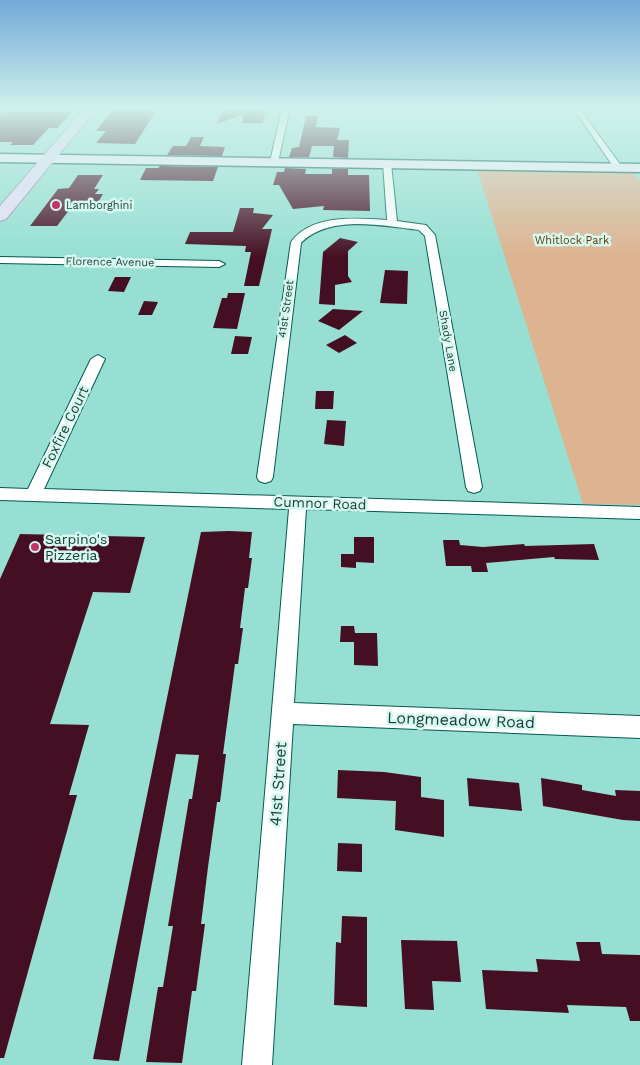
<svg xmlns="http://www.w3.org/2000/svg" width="640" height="1065" viewBox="0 0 640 1065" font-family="'Work Sans',sans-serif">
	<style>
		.green { fill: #ddb390 }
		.building { fill: #450f23 }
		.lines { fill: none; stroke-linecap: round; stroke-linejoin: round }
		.street-casing { stroke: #005a50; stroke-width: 2 }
		.secondary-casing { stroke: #005a50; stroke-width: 3 }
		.primary-casing { stroke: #9797b2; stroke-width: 2 }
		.street { fill: #fff; fill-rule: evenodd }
		.secondary { fill: #f4eefc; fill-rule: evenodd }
		.primary { fill: #e8def9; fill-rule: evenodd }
		.poi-dot { fill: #c1356a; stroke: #d5f8f1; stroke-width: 2 }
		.labels { text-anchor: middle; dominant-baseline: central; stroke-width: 5; stroke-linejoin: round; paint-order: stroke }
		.far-poi-label { font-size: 11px; fill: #1d3b36; stroke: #d5f8f1; text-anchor: start }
		.far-park-label { font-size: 11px; fill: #673800; stroke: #d5f8f1 }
		.far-street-label { font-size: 11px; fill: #1d3b36; stroke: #d5f8f1 }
		.street-label { font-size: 14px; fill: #1d3b36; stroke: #d5f8f1 }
		.poi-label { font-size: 14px; fill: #1d3b36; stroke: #d5f8f1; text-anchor: start }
		.near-street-label { font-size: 16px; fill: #1d3b36; stroke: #d5f8f1 }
	</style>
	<rect width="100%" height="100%" fill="#96dfd2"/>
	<path class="green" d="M477 169 632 171 640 181V505L583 504Z"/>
	<path class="building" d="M114 108H158L135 144 96 143 106 131H96Z
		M224 108H266L263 123H242L244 114 217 124Z
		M5 110 73 111 57 128H49L33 145H10L13 142H0V114Z
		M306 116H318L316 127 340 128 337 140H349L348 158 333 157 334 146H312L309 157H289L292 148 299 147Z
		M191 137H204L200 146 225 147 222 156 167 155 173 146H186Z
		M160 166 218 167 213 181 140 180 146 168H158Z
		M285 168 306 169 305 174H332V169H348V175H369L370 211 323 210 324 206 293 209 279 185H273L277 172H284Z
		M78 175H103L94 189H99L95 194H103L96 206H89L87 209H70L57 226H30L58 189 69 188Z
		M240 208H254L253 213 273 215 262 229H272L259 286H244L251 252H245L246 246 185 244 190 232H233Z
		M340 238 358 242 348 251V276L352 282 335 285V305L319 304 323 252Z
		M385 270 408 271 407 304 380 303Z
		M115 277H131L124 292 108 291Z
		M228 293H245L237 329 213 328 222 298H227Z
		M144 301 158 302 152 315H138Z
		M333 309 363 311 339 330 318 321Z
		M345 335 357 343 339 353 326 345Z
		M235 336 252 337 248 354H231Z
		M316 391H334L333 409H315Z
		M327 420 346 421 344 446 324 444Z
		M229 531 252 532 249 558H252L248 588H245L240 628H243L238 664H235L223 754H226L220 802H217L208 867 201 924H205L196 991H192L182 1063 146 1062 158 987H163L173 926H168L189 799H192L199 755 176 754 119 1061 93 1059 201 532Z
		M20 534 145 537 130 593 93 592 50 724 89 725 69 795H77L4 1058H0V579Z
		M354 537H374V563L356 562V568L341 567V554H354Z
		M443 540H459L460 545 483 547 524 544 525 546 594 544 599 560 555 559 554 557 486 563 488 572H472L471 566H446Z
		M341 626H354L355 633H377L378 666 354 665V642H340Z
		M338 770 384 772 421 777V797L444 800V837L395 830 396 801 337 798Z
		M467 778 519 783 522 811 469 806Z
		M541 778 582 785V790L616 796 615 790 640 791V821L623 820 543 806Z
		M338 843 362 844V872L337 871Z
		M342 916 367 917V1007L334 1005 336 942 341 943Z
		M401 940 457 941 461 982 432 981 434 1010 405 1009Z
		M576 942H600L602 954 640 955V1021H630L626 1007 567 1005 569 1013 486 1009 482 970 538 972 536 959 580 961Z"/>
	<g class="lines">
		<g class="street-casing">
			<path id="street" d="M282 108H290L278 162 274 165 270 162Z
				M573 108H579L622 167 621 169H615Z
				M387 160 391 163 397 221 426 225 435 235 482 487 480 491 474 493 468 491 466 487 425 236 419 230C383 226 330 214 301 243L273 477 271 481 265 483 259 481 257 477 291 242C312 214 355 218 387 220L383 163Z
				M0 257 219 261 225 264 219 267 0 263Z
				M98 355 105 359 44 489 640 507V519L306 509 294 703 640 716V738L293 724 272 1065H242L289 509 0 500V488L28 489 91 359Z"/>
		</g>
		<g class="secondary-casing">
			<path id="secondary" d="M0 154 640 164V172L0 162Z"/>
		</g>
		<g class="primary-casing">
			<path id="primary" d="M85 108H97L6 219 0 221V206Z"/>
		</g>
		<use href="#street" class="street"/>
		<use href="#secondary" class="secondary"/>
		<use href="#primary" class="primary"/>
	</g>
	<linearGradient id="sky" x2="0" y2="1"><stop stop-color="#73aad9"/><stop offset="0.42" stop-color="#d0f1eb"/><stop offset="1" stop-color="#d0f1eb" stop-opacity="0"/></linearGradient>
	<rect width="640" height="257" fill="url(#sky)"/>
	<g class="poi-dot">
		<circle cx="56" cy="205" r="5"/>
		<circle cx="35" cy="547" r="5"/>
	</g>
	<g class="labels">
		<g class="far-poi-label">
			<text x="66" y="205">Lamborghini</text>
		</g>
		<g class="far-park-label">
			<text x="572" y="240">Whitlock Park</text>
		</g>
		<g class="far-street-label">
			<text transform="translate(110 262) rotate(1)">Florence Avenue</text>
			<text transform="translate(286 309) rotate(-82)">41st Street</text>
			<text transform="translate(448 341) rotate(80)">Shady Lane</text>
		</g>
		<g class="street-label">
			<text transform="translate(65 427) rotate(-64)">Foxfire Court</text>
			<text transform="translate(320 503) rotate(2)">Cumnor Road</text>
		</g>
		<g class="poi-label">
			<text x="45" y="539">Sarpino's<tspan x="45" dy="16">Pizzeria</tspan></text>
		</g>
		<g class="near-street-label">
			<text transform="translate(461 720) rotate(2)">Longmeadow Road</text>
			<text transform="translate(278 784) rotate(-86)">41st Street</text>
		</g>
	</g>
</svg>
